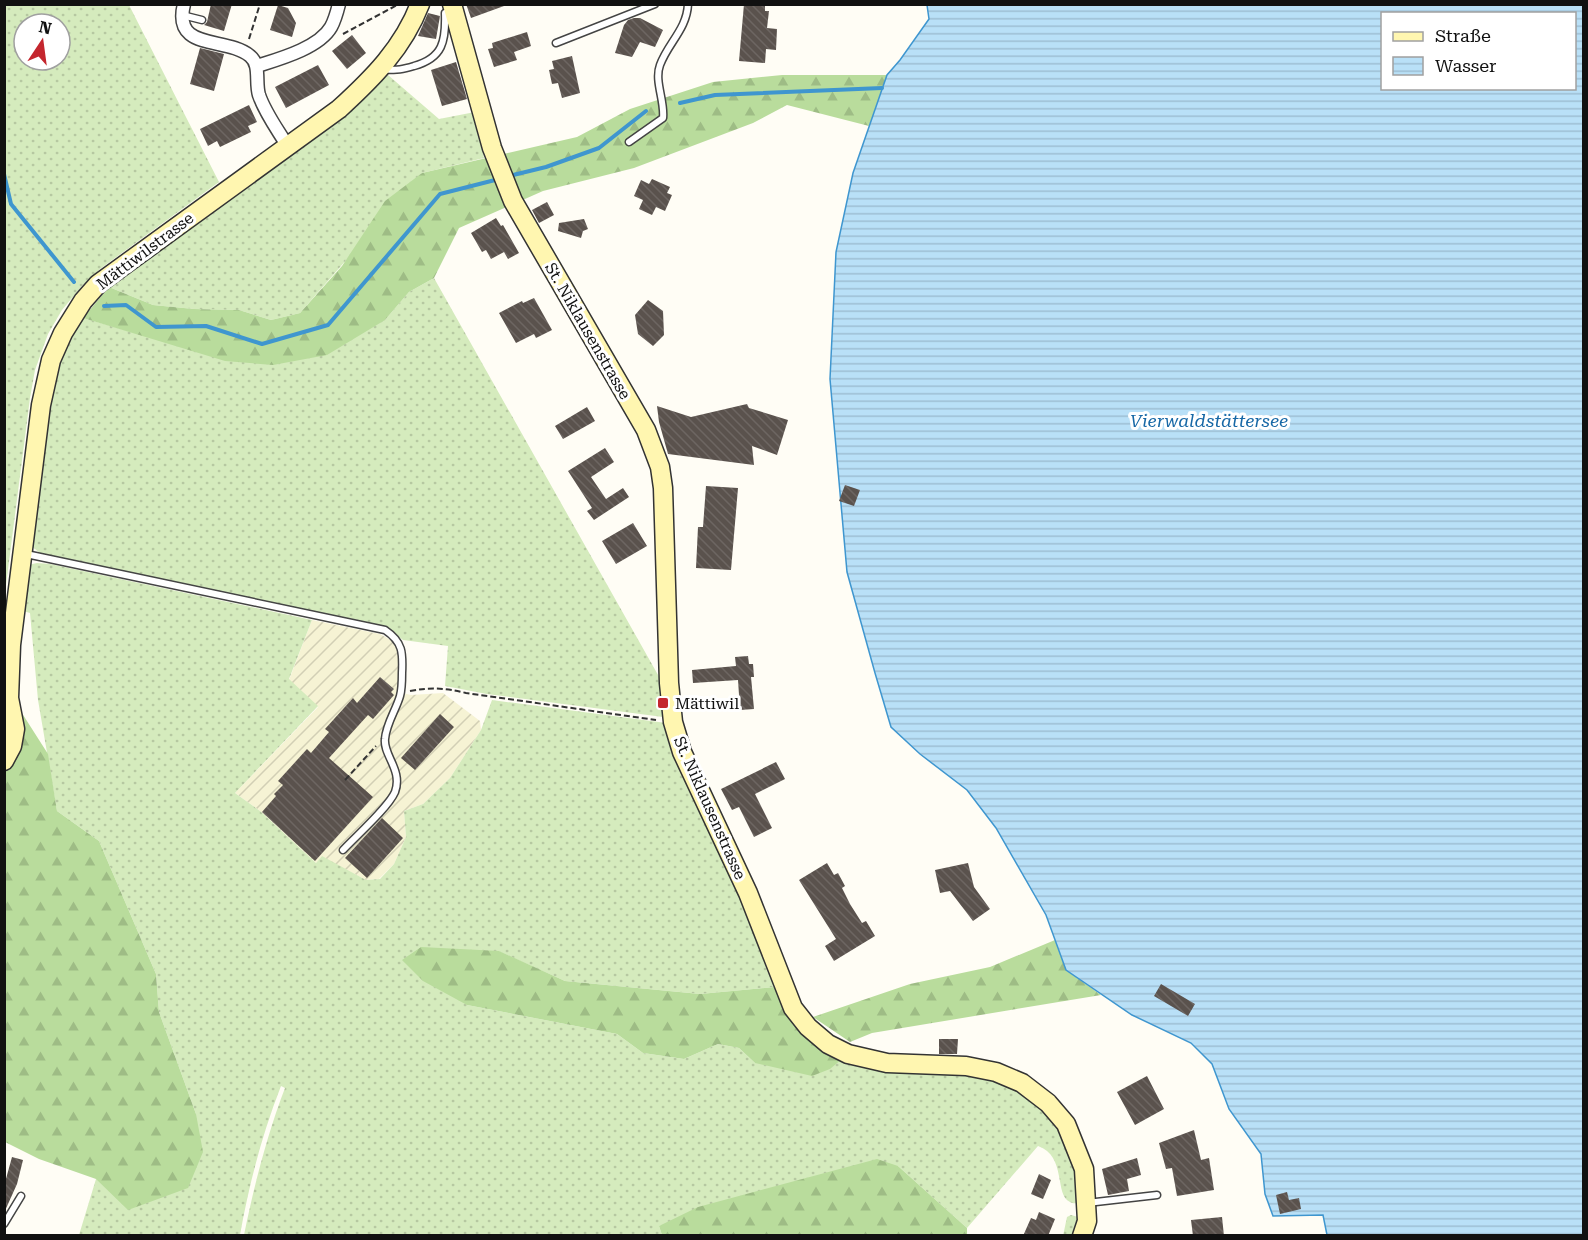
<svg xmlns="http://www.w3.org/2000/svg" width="1588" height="1240" viewBox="0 0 1588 1240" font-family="'Roboto Serif',serif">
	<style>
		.farmland { fill: url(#farmland-furrows) }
		.grass { fill: url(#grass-dots); fill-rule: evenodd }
		.forest { fill: url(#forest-firs) }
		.water { fill: url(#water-rules); stroke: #3f96cf; stroke-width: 1.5; fill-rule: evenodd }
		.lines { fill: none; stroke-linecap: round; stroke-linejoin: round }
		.stream { stroke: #3f96cf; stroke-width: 4 }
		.building { fill: url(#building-back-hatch) }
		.lane-casing { stroke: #444; stroke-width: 9 }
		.street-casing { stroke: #444; stroke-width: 15 }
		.secondary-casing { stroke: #333; stroke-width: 21 }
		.path { stroke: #333; stroke-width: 2; stroke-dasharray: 6 3; stroke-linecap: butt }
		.lane { stroke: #fff; stroke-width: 6 }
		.street { stroke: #fff; stroke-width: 12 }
		.secondary { stroke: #fff6b0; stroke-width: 18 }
		.poi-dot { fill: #c4262e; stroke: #fff; stroke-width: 2 }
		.labels { text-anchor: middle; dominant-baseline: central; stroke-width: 6; stroke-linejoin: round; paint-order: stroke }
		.street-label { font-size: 16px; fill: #111; stroke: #fff }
		.poi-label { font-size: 16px; fill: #111; stroke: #fff; text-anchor: start }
		.water-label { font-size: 18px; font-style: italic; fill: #1768a6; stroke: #fff }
	</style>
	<defs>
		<pattern id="farmland-furrows" width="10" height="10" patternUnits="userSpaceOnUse" patternTransform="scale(1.5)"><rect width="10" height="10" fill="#f6f3d4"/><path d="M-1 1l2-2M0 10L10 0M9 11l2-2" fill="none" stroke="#d2cfb5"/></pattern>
		<pattern id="grass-dots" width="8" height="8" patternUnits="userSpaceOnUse" patternTransform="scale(1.5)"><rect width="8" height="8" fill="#d5ebbd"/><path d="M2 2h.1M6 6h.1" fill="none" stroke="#b6c8a1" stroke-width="1.8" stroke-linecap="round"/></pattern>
		<pattern id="forest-firs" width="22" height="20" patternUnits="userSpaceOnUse" patternTransform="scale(1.5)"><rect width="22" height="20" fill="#b9dc9c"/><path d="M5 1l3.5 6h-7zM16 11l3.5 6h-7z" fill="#9ebc85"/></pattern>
		<pattern id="water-rules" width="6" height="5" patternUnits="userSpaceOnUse" patternTransform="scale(1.5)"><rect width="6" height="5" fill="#b9e0f7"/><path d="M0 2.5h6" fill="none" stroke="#9ebfd3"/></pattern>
		<pattern id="building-back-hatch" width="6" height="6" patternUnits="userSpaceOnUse" patternTransform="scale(1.5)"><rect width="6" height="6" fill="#5a524d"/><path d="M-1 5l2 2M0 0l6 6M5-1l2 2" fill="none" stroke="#6d6662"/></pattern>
	</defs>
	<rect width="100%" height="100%" fill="#fffdf5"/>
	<path class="farmland" d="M312 620 380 634 394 642 400 655 398 692 411 695 443 693 480 721 481 730 450 778 423 804 404 811 406 837 394 864 379 879 366 880 322 857 316 863 260 811 235 793 318 707 289 680Z"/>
	<path class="grass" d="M5 4 129 5 219 182 100 269 82 286 62 310 48 334 35 370 30 398 5 593ZM24 24H60V60H24Z
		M388 75 439 119 475 112 484 158 422 173 300 313 271 320 239 310 194 309 153 305 109 287 132 268 321 132Z
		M434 278 662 682 661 702 663 717 487 694 445 686 448 646 403 640 389 629 358 620 154 580 53 558 40 553 30 545 42 442 57 366 69 339 83 318 142 335 385 320 409 292Z
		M37 563 50 564 312 620 289 679 318 706 235 793 260 811 316 863 322 856 366 880 380 879 394 864 406 837 404 811 423 804 450 778 481 730 492 700 666 723 733 869 774 987 700 994 565 981 498 951 467 1005 617 1034 643 1053 684 1059 718 1044 739 1048 755 1063 842 1059 994 1076 1028 1093 1055 1121 1077 1163 1080 1203C1076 1203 1073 1204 1070 1202 1054 1195 1067 1156 1038 1146L967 1228 898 1166 659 1226 662 1235H244C254 1186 267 1135 285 1088L281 1086C262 1134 249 1185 240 1235H79L96 1179 196 1114 159 1012 156 974 99 841 57 811 38 700 30 613 23 611 28 565Z
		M1071 1215 1078 1217V1235L1063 1236 1067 1217Z"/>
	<path class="forest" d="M782 75H887L869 126 787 105 753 123 634 168 543 191 459 228 434 278 409 292 385 320 327 355 273 365 225 361 83 318 109 287 153 305 194 309 239 310 271 320 300 313 342 266 385 201 422 173 577 137 630 109 713 82Z
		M4 685 48 754 57 811 99 841 156 974 159 1012 196 1114 203 1152 188 1188 128 1210 96 1179 39 1159 5 1142Z
		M1055 940 1066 970 1101 995 872 1033 850 1042 813 1017 910 984 990 967Z
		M421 947 499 951 565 981 700 994 774 987C790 1019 805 1048 842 1059L830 1069 812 1076 755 1063 739 1048 718 1044 684 1059 643 1053 617 1034 467 1005 423 981 402 960Z
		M877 1159 898 1166 967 1228V1235H662L659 1226 698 1207Z"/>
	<path class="water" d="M927 5H1583V1235H1327L1323 1215 1273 1216 1265 1194 1261 1154 1229 1109 1212 1064 1191 1043 1132 1015 1066 970 1046 915 996 828 967 790 920 754 891 727 875 673 847 572 830 379 836 252 853 173 887 75 900 60 929 19ZM1382 14H1574V88H1382Z"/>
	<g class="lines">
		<path class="stream" d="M680 103 715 95 882 88
			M4 174 11 204 74 282
			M509 176 546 167 599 148 646 111
			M104 306 126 305 156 327 206 326 262 344 328 325 440 194 499 179"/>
	</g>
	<path class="building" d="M211 4H232L224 31 204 25 207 22Z
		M466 4H504V6L471 18Z
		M744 4H765V11H769L767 28 777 29 776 50 766 49 765 63 739 61Z
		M278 5 288 8 296 23 292 37 270 30Z
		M428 13 440 16 436 39 418 36Z
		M634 18H640L663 30 655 47 640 42 632 57 615 53 624 25 628 20Z
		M527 32 531 46 514 52 517 60 494 67 488 49 493 48 492 43Z
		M352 35 366 53 347 69 332 51Z
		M200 48 224 54 214 91 190 84Z
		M572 56 580 93 562 98 558 83 552 84 549 70 554 69 552 61Z
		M456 62 467 99 442 106 431 70Z
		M318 65 329 85 286 108 275 87Z
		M249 105 257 122 248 126 251 132 220 147 217 141 208 146 200 129Z
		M652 179 670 187 667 193 672 195 665 211 656 207 652 215 639 209 643 200 634 196 641 180 649 184Z
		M547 202 554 215 539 223 532 210Z
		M496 218 501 226 503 225 519 253 508 259 504 252 491 259 486 250 482 252 471 233Z
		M584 219 588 229 583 231 581 238 558 231 559 223Z
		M534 298 552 330 536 338 534 334 516 343 499 313 522 301 523 303Z
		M648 300 663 311 664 335 653 346 638 334 635 315Z
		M747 404 749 408 788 420 777 455 752 446 754 465 668 454 659 422 657 406 691 417Z
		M587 407 595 421 563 439 555 426Z
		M605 448 614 462 591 477 606 499 623 488 629 497 594 520 587 511 592 508 568 471Z
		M845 485 860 490 854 506 839 501Z
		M706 486 738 488 731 570 696 568 698 527H703Z
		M633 523 647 546 616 564 602 541Z
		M748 656 749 664H753L754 677H751L754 709 740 710 738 680 693 683 692 670 736 666 735 657Z
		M380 677 394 689 391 692 394 695 373 719 368 715 329 758 373 797 315 861 262 812 276 796 274 794 283 785 278 781 307 749 311 753 329 732 325 729 353 698 357 703Z
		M440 714 454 727 415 770 401 758Z
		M776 762 785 779 755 794 772 828 754 837 739 807 732 810 721 789Z
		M382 818 403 838 367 878 345 858Z
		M827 863 834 875 838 873 845 886 842 888 850 904 862 923 866 921 875 936 834 961 825 946 836 939 799 880Z
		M968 863 974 887 990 909 973 921 950 891 940 893 935 870Z
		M1161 984 1195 1004 1188 1016 1154 996Z
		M939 1039H958L957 1054H939Z
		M1147 1076 1164 1109 1135 1125 1117 1092Z
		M1194 1130 1201 1160 1209 1158 1214 1190 1177 1196 1172 1168 1166 1169 1159 1143Z
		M12 1157 23 1160 17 1184 4 1213V1186Z
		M1137 1158 1141 1175 1127 1179 1129 1191 1108 1195 1102 1169Z
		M1039 1174 1051 1180 1043 1199 1031 1194Z
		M1287 1192 1289 1200 1299 1198 1301 1209 1280 1214 1276 1195Z
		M1039 1212 1055 1219 1048 1236H1023L1031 1218 1036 1220Z
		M1222 1217 1224 1236H1193L1191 1220Z"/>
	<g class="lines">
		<g class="lane-casing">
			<path id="lane" d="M182 15 202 20
				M556 43 655 4
				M385 69C396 71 404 69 414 66 443 58 446 41 445 13L453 11
				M629 142 663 118C665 101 654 81 660 65 668 43 687 29 688 4
				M26 554 385 630C403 642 403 653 402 673 402 680 402 689 400 696 396 710 386 724 385 739 383 755 403 770 395 792 388 808 356 836 343 850
				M1087 1203 1157 1195
				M4 1224 21 1196"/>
		</g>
		<g class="street-casing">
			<path id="street" d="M184 4C172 52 226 36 250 56 261 65 255 82 259 95 265 113 278 130 288 147
				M257 66C279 59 319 48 331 27 335 20 337 12 339 4"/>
		</g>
		<g class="secondary-casing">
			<path id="secondary" d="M452 4 492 148 513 201 646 430 660 467 663 488 669 683 673 722 682 752 748 893 793 1008 808 1027 828 1044 848 1054 887 1063 966 1066 996 1072 1022 1083 1048 1103 1066 1124 1084 1169 1087 1221 1082 1236
				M4 761 12 746 15 729 9 698 11 645 41 405 51 360 63 333 83 301 98 284 339 109C373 78 403 48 420 4"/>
		</g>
		<path class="path" d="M343 34 399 4
			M249 39 260 4
			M410 691C430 687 446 688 466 693L656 720
			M345 780 376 746"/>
		<use href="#lane" class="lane"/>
		<use href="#street" class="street"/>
		<use href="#secondary" class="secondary"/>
	</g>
	<rect class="poi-dot" x="657" y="697" width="12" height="12" rx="3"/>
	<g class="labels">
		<g class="street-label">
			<text transform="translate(145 251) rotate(-37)">Mättiwilstrasse</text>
			<text transform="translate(588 331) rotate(60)">St. Niklausenstrasse</text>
			<text transform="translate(710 808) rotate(66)">St. Niklausenstrasse</text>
		</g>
		<g class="poi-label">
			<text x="675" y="703">Mättiwil</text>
		</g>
		<g class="water-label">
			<text x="1209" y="420">Vierwaldstättersee</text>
		</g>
	</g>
	<rect width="1588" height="1240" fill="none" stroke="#111111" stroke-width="12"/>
	<rect x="1381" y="12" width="195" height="78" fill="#ffffff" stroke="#a0a0a0" stroke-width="1.5"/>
	<rect x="1393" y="32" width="30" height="9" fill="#fff6b0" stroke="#a0a0a0" stroke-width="1.5"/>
	<text x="1435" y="42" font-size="18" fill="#111111">Straße</text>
	<rect x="1393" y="57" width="30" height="18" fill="url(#water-rules)" stroke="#a0a0a0" stroke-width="1.5"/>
	<text x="1435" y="72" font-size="18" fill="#111111">Wasser</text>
	<g transform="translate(42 42) rotate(13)"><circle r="28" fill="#ffffff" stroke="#a0a0a0" stroke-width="1.5"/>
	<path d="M0-4.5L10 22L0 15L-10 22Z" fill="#c4262e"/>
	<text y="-9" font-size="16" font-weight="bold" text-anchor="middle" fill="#111111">N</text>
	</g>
</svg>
